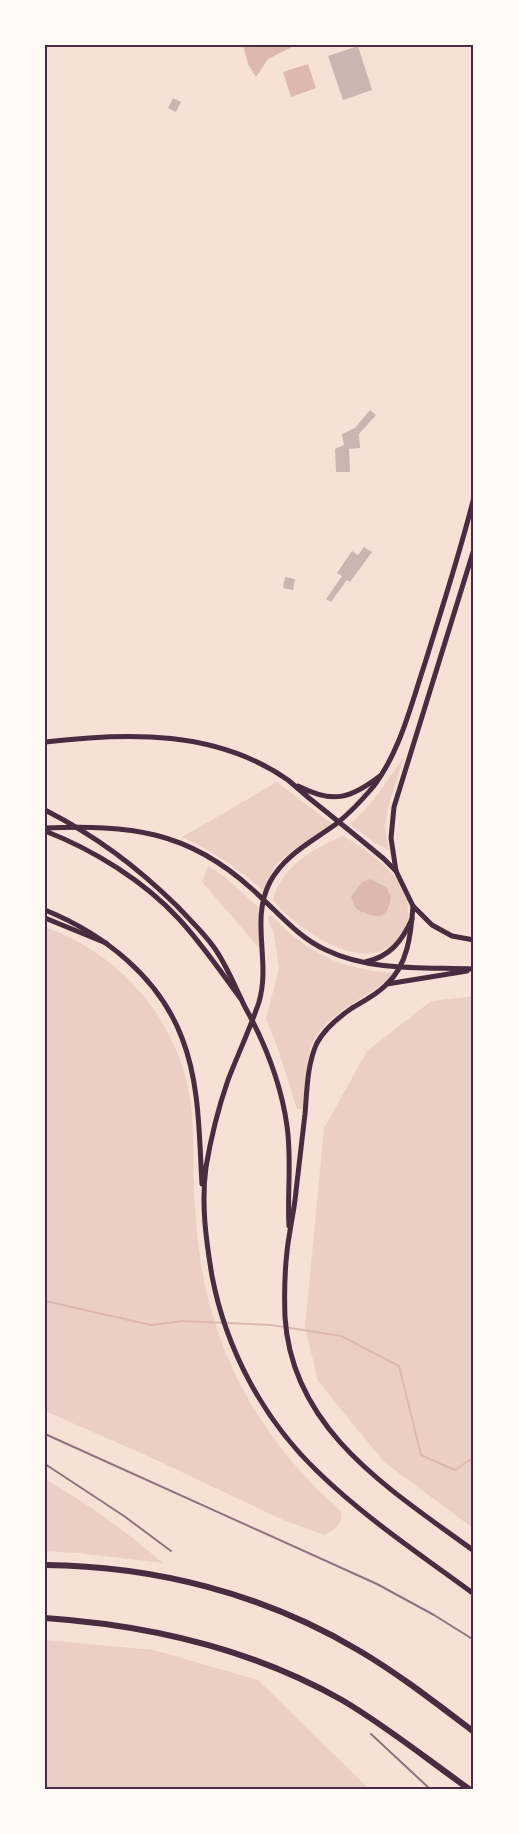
<svg xmlns="http://www.w3.org/2000/svg" width="519" height="1834" viewBox="0 0 519 1834" font-family="Poppins,sans-serif">
	<style>
		.green { fill: #ebcfc5 }
		.water { fill: #dcb8b0 }
		.lines { fill: none; stroke-linecap: round; stroke-linejoin: round }
		.stream { stroke: #dcb8b0; stroke-width: 2 }
		.building { fill: #ccb4b1 }
		.primary { stroke: #4a2c40; stroke-width: 5 }
		.trunk { stroke: #4a2c40; stroke-width: 5 }
		.motorway { stroke: #4a2c40; stroke-width: 6 }
		.rail { stroke: #8f747c; stroke-width: 2 }
		.neatline { fill: none; stroke: #4a2c40; stroke-width: 2 }
	</style>
	<rect width="100%" height="100%" fill="#f7e1d7"/>
	<path class="green" d="M404 757 388 807 385 827 389 850 375 843 350 824C375 803 385 782 404 757Z
		M277 782 332 824 292 851 275 866 263 891C235 866 216 853 182 837Z
		M343 836C364 848 393 868 404 891 408 899 408 911 409 920 405 927 401 938 395 943 359 974 296 928 273 900 280 868 315 847 343 836Z
		M208 866 225 877 258 907 260 949 202 882Z
		M271 915C307 953 342 970 395 973 370 999 326 1010 312 1045 304 1065 306 1088 302 1109H297L277 1046 266 1019 279 968 273 929 270 927 268 917Z
		M45 927C123 955 179 1021 191 1104 194 1132 193 1161 194 1190 196 1227 199 1263 208 1298 229 1383 276 1454 341 1511 343 1525 336 1529 324 1535L283 1520 152 1458 45 1411Z
		M474 996V1529L384 1462 318 1381 305 1327 324 1128 367 1051 431 1001Z
		M45 1479C87 1503 126 1531 163 1563L77 1553 45 1551Z
		M45 1640 154 1650 258 1680 369 1789H45Z"/>
	<path class="water" d="M243 45H296L268 59 256 77 248 64Z
		M308 64 316 88 291 97 283 72Z
		M371 879 386 887 391 897C389 914 381 921 366 913 362 911 361 913 357 909 354 907 353 900 351 896L362 882Z"/>
	<g class="lines">
		<path class="stream" d="M45 1301 151 1325 182 1321 271 1325 341 1336 399 1366 421 1455 455 1470 474 1457"/>
	</g>
	<path class="building" d="M358 46 372 90 343 100 328 56Z
		M173 98 181 102 176 112 168 108Z
		M370 410 376 415 359 434 360 448 349 449 350 472H336L335 449 344 445 342 434 355 428Z
		M364 547 372 552 350 582 347 580 331 602 326 599 342 576 337 573 352 551 358 555Z
		M285 577 295 579 293 590 283 588Z"/>
	<g class="lines">
		<path class="primary" d="M474 497C460 553 442 608 425 663 411 705 400 752 373 787 362 800 350 813 336 824 313 841 284 855 270 882 250 920 271 961 259 1002 250 1029 238 1054 228 1080 218 1109 211 1137 206 1167 201 1204 206 1240 212 1276 226 1349 263 1419 317 1471 364 1517 421 1555 474 1594
			M45 810C96 836 136 866 177 906 189 919 203 932 213 946 227 965 235 987 245 1007 266 1045 281 1083 287 1126 292 1160 287 1193 289 1226
			M396 871 391 838 394 807 474 549
			M413 906C411 934 408 965 386 985 376 995 364 1001 352 1008 339 1017 325 1028 317 1043 307 1064 307 1091 305 1114 302 1140 299 1165 296 1191 295 1205 292 1217 290 1231 285 1258 284 1289 285 1317 292 1431 391 1490 474 1551
			M45 910C104 934 159 977 182 1038 200 1084 199 1136 202 1184"/>
		<path class="trunk" d="M45 742C128 732 217 730 288 780 295 786 302 792 309 798 334 818 359 838 384 859L396 871 413 906 432 925 452 936 474 940
			M298 786C333 804 350 799 380 776
			M45 828C130 825 187 830 252 889 276 910 297 937 326 950 372 972 425 967 474 969
			M45 831C94 850 144 881 179 919 202 944 221 972 241 999
			M45 918 106 943
			M365 962C390 957 402 941 412 919
			M387 984 467 971"/>
		<path class="motorway" d="M45 1565C155 1566 264 1594 358 1650 399 1674 437 1704 474 1732
			M45 1618C147 1625 252 1649 342 1700 386 1726 427 1759 469 1789"/>
		<path class="rail" d="M45 1434 377 1584 434 1615 474 1640
			M45 1464 124 1516 171 1551
			M371 1734 430 1789"/>
	</g>
	<rect width="519" height="1834" fill="none" stroke="#fffaf5" stroke-width="93"/>
	<rect x="46" y="46" width="426" height="1742" class="neatline"/>
</svg>
